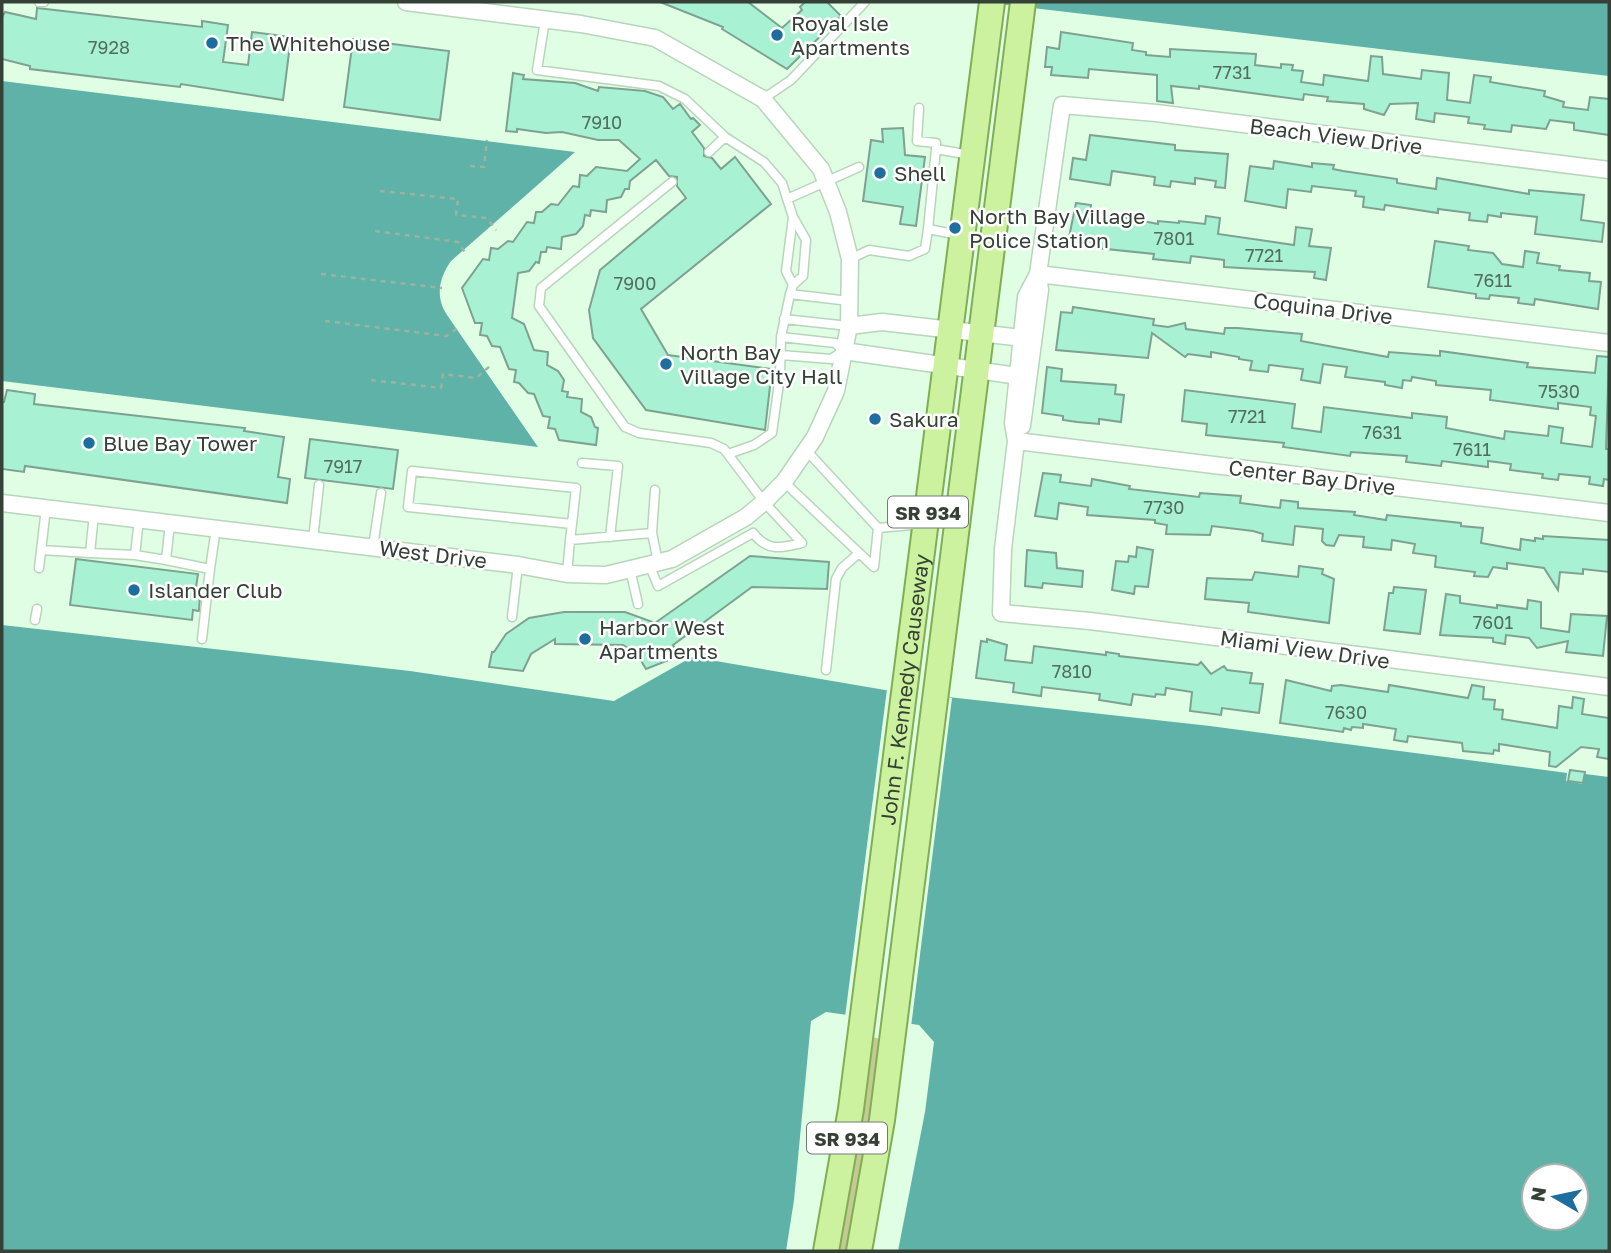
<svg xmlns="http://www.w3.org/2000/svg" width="1611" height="1253" viewBox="0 0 1611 1253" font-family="'Golos Text',sans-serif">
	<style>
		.green { fill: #c5c995 }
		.water { fill: #5eb2a8; fill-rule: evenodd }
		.pier { fill: #e0fee4 }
		.building { fill: #a8f1d3; stroke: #7da292; stroke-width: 2 }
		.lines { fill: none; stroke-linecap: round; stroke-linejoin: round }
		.service-casing { stroke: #b8d5bc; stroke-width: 11 }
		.minor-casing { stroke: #b8d5bc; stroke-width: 19 }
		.primary-casing { stroke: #81ae52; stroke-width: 28 }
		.path { stroke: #9cb39f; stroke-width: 2.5; stroke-dasharray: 5 5; stroke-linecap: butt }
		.service { stroke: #fff; stroke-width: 8 }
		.minor { stroke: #fff; stroke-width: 16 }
		.primary { stroke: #ccf2a0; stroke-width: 24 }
		.poi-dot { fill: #1d6e9f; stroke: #fff; stroke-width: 2.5 }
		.labels { text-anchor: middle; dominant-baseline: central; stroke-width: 5; stroke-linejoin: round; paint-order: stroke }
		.number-label { font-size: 18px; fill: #526d5d }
		.shield { fill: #fff; stroke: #727a72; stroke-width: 2 }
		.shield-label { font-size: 19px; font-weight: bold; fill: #354136 }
		.poi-label { font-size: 21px; fill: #354136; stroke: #fff; text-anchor: start }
		.street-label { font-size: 21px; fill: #354136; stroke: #fff }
	</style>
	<rect width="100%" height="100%" fill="#e0fee4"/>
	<path class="green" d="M872 1037 880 1039 861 1175 846 1251H838L860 1130Z"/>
	<path class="water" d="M982 2H1609V76Z
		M2 81 575 152 451 261C439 278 435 297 447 315L538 447 2 381Z
		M2 625 410 671 614 701 692 657 885 690 1210 726 1567 773 1566 781 1583 784 1585 774 1609 777V1251H898L925 1112 934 1042 919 1025 826 1012 811 1021 794 1200 786 1251H2ZM1534 1176H1576V1218H1534Z"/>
	<path class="pier" d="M887 689 952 698 911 1027 845 1017Z"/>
	<path class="building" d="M660 2H748L782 28 802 10 800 7 805 2H827L841 16 787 69 722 29 723 27Z
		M37 8 202 27V21L228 25 223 62 248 65 252 32 291 37 283 100 181 84 180 87 30 69V66L2 59V17L5 12 36 19Z
		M1061 32 1133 43 1132 50 1146 52V55L1170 57V49L1256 54 1255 65 1281 68V64L1293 65 1292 70 1303 71 1301 82 1323 85 1324 75 1368 81 1371 56 1382 57 1383 74 1421 79 1422 70 1449 73 1447 100 1470 103 1474 75 1491 77 1490 82 1545 91 1544 96 1564 102 1563 107 1588 110 1590 97 1609 99V135L1574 130V123L1550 120 1546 129 1512 125 1511 132 1484 129 1485 125 1468 123 1469 117 1435 113 1434 122 1416 119 1418 103 1390 104 1384 115 1364 109V104L1327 101 1328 97 1304 94 1303 100 1199 86V89L1171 86 1173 103 1157 101V75L1089 69 1088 78 1051 75 1052 67H1045L1047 47 1059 49Z
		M353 39 449 51 440 120 344 107Z
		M513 73 524 75 523 79 575 83 598 91 599 87 645 91 663 97 673 109 680 104 691 119 693 118 700 125 692 132 704 148V156L712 158 721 169 735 157 771 204 641 309 668 355 772 369 765 430 646 410 593 338 589 310 600 270 686 198 677 186V177L669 176 656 160 630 181 629 189H625L621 197 607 200 606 212 591 210 590 216 585 215 583 226 576 234 562 237 561 249 547 247 546 252H541L539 263 536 262 529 271 518 273 512 318 524 324 534 350 548 352 547 365 558 371 564 380 562 391 568 392 567 397 582 399 581 412 591 417 595 427 598 428 596 445 559 440 555 429 548 428 550 417 543 416 534 394 528 393 519 383 514 382 516 370 509 369 500 347 492 346 487 336 480 335 482 323H475L462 288 483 259 489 260 491 248 498 249 508 241 513 242 527 222 534 223 536 212H542L551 204 558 205 573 186 579 187 580 175 587 176 596 167 627 171 640 159 619 140H598L562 132 546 133 517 129V132L506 131Z
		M903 128 905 155 925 157 916 226 900 224 903 207 863 201 871 140 883 142 882 129Z
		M1090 135 1175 145V150L1228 154 1225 188 1215 187 1216 181 1195 178V184L1171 181 1170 187 1154 185 1155 177 1112 171 1110 185 1070 179 1073 158 1086 160Z
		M1274 161 1312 167V163L1334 165 1333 169 1343 171 1397 179V183L1436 189 1437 178 1529 194V190L1584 195 1581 220 1604 223 1602 242 1535 234 1537 217 1501 213V217L1488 215 1487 222 1469 220 1470 213 1438 209V213L1385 205 1384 210 1363 207 1364 197 1355 196 1356 191 1312 186 1311 192 1288 189 1286 208 1245 201 1250 166 1273 169Z
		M1076 203 1091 205 1089 222 1112 225 1113 215 1158 224V221L1179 223V221L1205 224 1206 216 1220 218 1218 234 1294 245 1296 227 1312 229 1309 246 1331 248 1326 280 1314 278 1315 272 1224 267V260L1191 256 1190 263 1153 259 1154 254 1087 247 1088 239 1069 237Z
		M1435 241 1469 246 1468 250 1493 253 1502 264 1523 267 1525 251 1539 253 1537 263 1560 266 1559 270 1590 273 1589 281 1601 282 1598 309 1535 299 1534 305 1518 303 1519 298 1490 295 1489 299 1476 298V294L1428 287Z
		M1073 307 1154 319 1153 325 1168 327 1185 323 1186 329 1224 334 1225 328H1238L1302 334 1301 341 1388 357 1389 352 1440 356V351L1528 363 1527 367 1595 373 1597 356 1609 357 1606 449H1609V480L1604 479 1603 486 1589 484 1590 477 1559 474 1558 480 1542 478 1543 474 1510 470 1511 464 1488 461V467L1442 461 1441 466 1406 462 1407 456 1351 452 1350 456 1283 447 1284 443 1206 435 1207 424 1182 421 1185 390 1295 404 1292 428 1321 432 1324 407 1412 418V413L1447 417 1446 428 1504 439 1505 431 1548 436 1549 426 1563 428 1561 443 1592 447 1596 416 1590 415 1591 407 1558 403V409L1490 400 1491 390 1436 385V381L1412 377 1411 381 1403 380 1402 388 1385 385V382L1345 377 1347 367 1323 364 1320 383 1301 380 1303 369 1269 365 1268 372 1250 370 1252 361 1239 359V357L1211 352V357L1188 354 1185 357 1152 333 1148 358 1056 350 1061 312 1072 313Z
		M1047 367 1062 369 1061 381 1116 385 1115 394 1124 395 1121 422 1099 419V424L1077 422 1063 420V416L1042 413Z
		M7 390 35 394 34 404 245 428 244 431 284 437 278 477 290 479 287 503 25 466 24 472 2 469V402H4Z
		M310 439 398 450 393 489 305 478Z
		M1043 473 1061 475 1060 482 1091 486 1092 479 1130 486 1129 489 1199 497 1200 493 1241 496 1240 503 1280 508 1281 500 1298 502V508L1355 512 1354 515 1386 520 1387 515 1461 523V526L1483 528 1481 543 1520 550 1521 539 1535 541V538L1543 539V536L1609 540V572L1583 569V574L1560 572 1558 590 1544 568 1507 563V569L1493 567 1488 577 1474 576 1475 572 1435 567 1436 556 1413 553 1415 544 1392 540 1391 550 1363 547 1364 537 1339 535 1334 546 1326 545 1322 541 1323 529 1295 526 1293 545 1262 541 1263 534 1253 531 1212 526 1210 535 1166 534 1167 525 1155 523V520L1087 515 1088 507 1059 503 1057 519 1035 516Z
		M1137 547 1153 550 1148 587 1135 586 1134 594 1112 590 1116 561 1128 562 1129 556 1136 557Z
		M1027 550 1056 553 1057 568 1083 571 1082 587 1043 583 1042 588 1025 586Z
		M750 556 829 562 827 589 752 587 673 645 679 656 646 669 637 654 623 645 555 644V639L531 654 523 671 489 667 492 652H494L506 634 529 618 564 612H625L655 623Z
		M76 559 198 574 195 594 200 595 199 611 193 610 192 620 70 605Z
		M1299 566 1323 569 1322 574 1334 579 1329 623 1248 612 1249 603 1205 599 1207 578 1252 580 1255 572 1298 577Z
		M1394 587 1426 590 1420 634 1384 630 1389 593H1393Z
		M1446 594 1460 596V603L1497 608V605L1527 609 1528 600 1541 602V628L1569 632 1571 614 1607 616 1603 656 1566 652 1568 641 1537 648 1529 638 1506 635 1505 644 1493 642V638L1440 635Z
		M987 639 1007 645 1005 660 1032 663 1034 646 1106 655V652L1119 654V656L1198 665 1201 662 1211 674 1224 666 1227 670 1252 673 1250 683 1263 684 1259 713 1222 708 1221 715 1190 711 1192 692 1166 688 1165 695 1156 694 1155 697 1133 694 1131 705 1099 700 1100 694 1042 687 1041 696 1013 692 1014 683 976 678 981 641 987 642Z
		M1286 680 1331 691 1332 686 1341 685 1388 692 1389 685 1468 698 1472 685 1484 687 1483 699 1495 700 1494 709 1503 710 1502 719 1557 728 1559 706 1572 708 1573 697 1584 699 1582 714 1609 718V759L1597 757 1599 749 1581 747 1556 767 1549 766 1550 752 1499 744V751L1494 750 1493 754 1463 751 1462 743 1408 736 1407 742 1394 740 1396 729 1363 724V728L1352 727 1351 730 1344 728 1343 732 1280 723Z
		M1570 770 1585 772 1583 783 1568 781Z"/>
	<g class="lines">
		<g class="service-casing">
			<path id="service" d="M39 2H44
				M545 20 537 70 659 86 685 99 725 137 764 162 782 183 793 217 806 240 803 276 793 285 790 294 849 301
				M763 99 791 80 865 2
				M919 108 917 141 936 143V149L970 155
				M709 152 725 137
				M787 199 859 167
				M793 217 786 271 793 285
				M928 229 936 149
				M850 259 869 250 909 256 925 249 928 229 959 235
				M784 319 849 326
				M781 337 835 343 844 351 831 359 781 355
				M806 450 878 528 923 524
				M731 453 754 445 772 433 780 376 781 337 790 294
				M582 463 618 466 610 537
				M784 482 874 567 878 528
				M572 524 576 488 412 471 408 507 572 524 570 540 652 533 658 562
				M652 533 655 490
				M313 540 319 485
				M373 547 381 493
				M41 550 90 553 94 514
				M90 553 135 555 139 519
				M135 555 166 560 170 523
				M166 560 210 569 216 528
				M649 564 658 586 753 533C768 552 781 548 802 543L764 502 724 449 711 443 639 433 625 427 539 306 541 288 672 182
				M39 568 46 508
				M630 569 638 604
				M567 574 570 540
				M512 617 518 565
				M35 620 37 609
				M202 639 210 569
				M826 670 836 579 842 568 859 553"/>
		</g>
		<g class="minor-casing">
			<path id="minor" d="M1038 274 1026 297 1013 423 1016 441 1003 549 1001 613 1090 621 1609 687
				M1038 274 1609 343
				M849 326 882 322 1031 339
				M844 351 1025 377
				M1022 426 1040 290 1038 274 1062 105 1156 113 1609 170
				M1016 441 1609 513
				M2 503 518 565 567 574 606 575 672 559 746 517 764 502 784 482 815 437 836 391 849 326 850 259 838 212 821 169 763 99 655 38 581 24 406 2"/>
		</g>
		<g class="primary-casing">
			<g id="primary">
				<path id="s1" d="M826 1251 851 1109 992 2"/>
				<path d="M859 1251 882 1120 1023 2"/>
			</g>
		</g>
		<path class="path" d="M470 166 484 167 487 140
			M380 191 458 199 456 215 487 218 496 230
			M375 231 458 242 466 254
			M321 274 442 288
			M325 321 447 336 459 327
			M371 380 441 388 443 374 476 378 490 366"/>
		<use href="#service" class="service"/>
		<use href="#minor" class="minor"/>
		<use href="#primary" class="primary"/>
	</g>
	<g class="poi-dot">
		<circle cx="777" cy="35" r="7"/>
		<circle cx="212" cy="43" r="7"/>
		<circle cx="880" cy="173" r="7"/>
		<circle cx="955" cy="228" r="7"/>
		<circle cx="666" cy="364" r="7"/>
		<circle cx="875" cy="419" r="7"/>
		<circle cx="89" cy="443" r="7"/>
		<circle cx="134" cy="590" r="7"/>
		<circle cx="585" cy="639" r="7"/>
	</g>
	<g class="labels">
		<g class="number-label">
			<text x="109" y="47">7928</text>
			<text x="1232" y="72">7731</text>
			<text x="602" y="122">7910</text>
			<text x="1174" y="238">7801</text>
			<text x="1264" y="255">7721</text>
			<text x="1493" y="280">7611</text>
			<text x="635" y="283">7900</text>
			<text x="1559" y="391">7530</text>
			<text x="1247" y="416">7721</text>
			<text x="1382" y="432">7631</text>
			<text x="1472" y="449">7611</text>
			<text x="343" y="466">7917</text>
			<text x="1164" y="507">7730</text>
			<text x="1493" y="622">7601</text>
			<text x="1072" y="671">7810</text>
			<text x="1346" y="712">7630</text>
		</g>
		<g class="shield">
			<rect x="888" y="496.5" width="80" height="31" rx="5"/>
			<rect x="807" y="1122.5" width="80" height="31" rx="5"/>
		</g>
		<g class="shield-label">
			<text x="928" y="512">SR 934</text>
			<text x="847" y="1138">SR 934</text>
		</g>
		<g class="poi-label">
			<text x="791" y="23">Royal Isle<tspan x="791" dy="24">Apartments</tspan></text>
			<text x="226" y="43">The Whitehouse</text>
			<text x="894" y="173">Shell</text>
			<text x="969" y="216">North Bay Village<tspan x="969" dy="24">Police Station</tspan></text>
			<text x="680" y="352">North Bay<tspan x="680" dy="24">Village City Hall</tspan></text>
			<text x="889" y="419">Sakura</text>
			<text x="103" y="443">Blue Bay Tower</text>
			<text x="148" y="590">Islander Club</text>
			<text x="599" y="627">Harbor West<tspan x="599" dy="24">Apartments</tspan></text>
		</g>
		<g class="street-label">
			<text transform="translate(1336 136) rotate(7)">Beach View Drive</text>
			<text transform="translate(1323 308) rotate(7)">Coquina Drive</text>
			<text transform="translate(1312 477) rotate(7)">Center Bay Drive</text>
			<text transform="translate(433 554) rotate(7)">West Drive</text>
			<text transform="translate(1305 649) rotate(8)">Miami View Drive</text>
			<text stroke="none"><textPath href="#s1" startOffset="567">John F. Kennedy Causeway</textPath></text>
		</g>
	</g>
	<rect width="1611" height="1253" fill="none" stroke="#354136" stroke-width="7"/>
	<g transform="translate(1555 1197) rotate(279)"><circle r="33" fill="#ffffff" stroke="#aeb3af" stroke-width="2"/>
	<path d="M0-5L12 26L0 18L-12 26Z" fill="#1d6e9f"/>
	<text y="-10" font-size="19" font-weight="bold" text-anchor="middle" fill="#354136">N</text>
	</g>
</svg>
